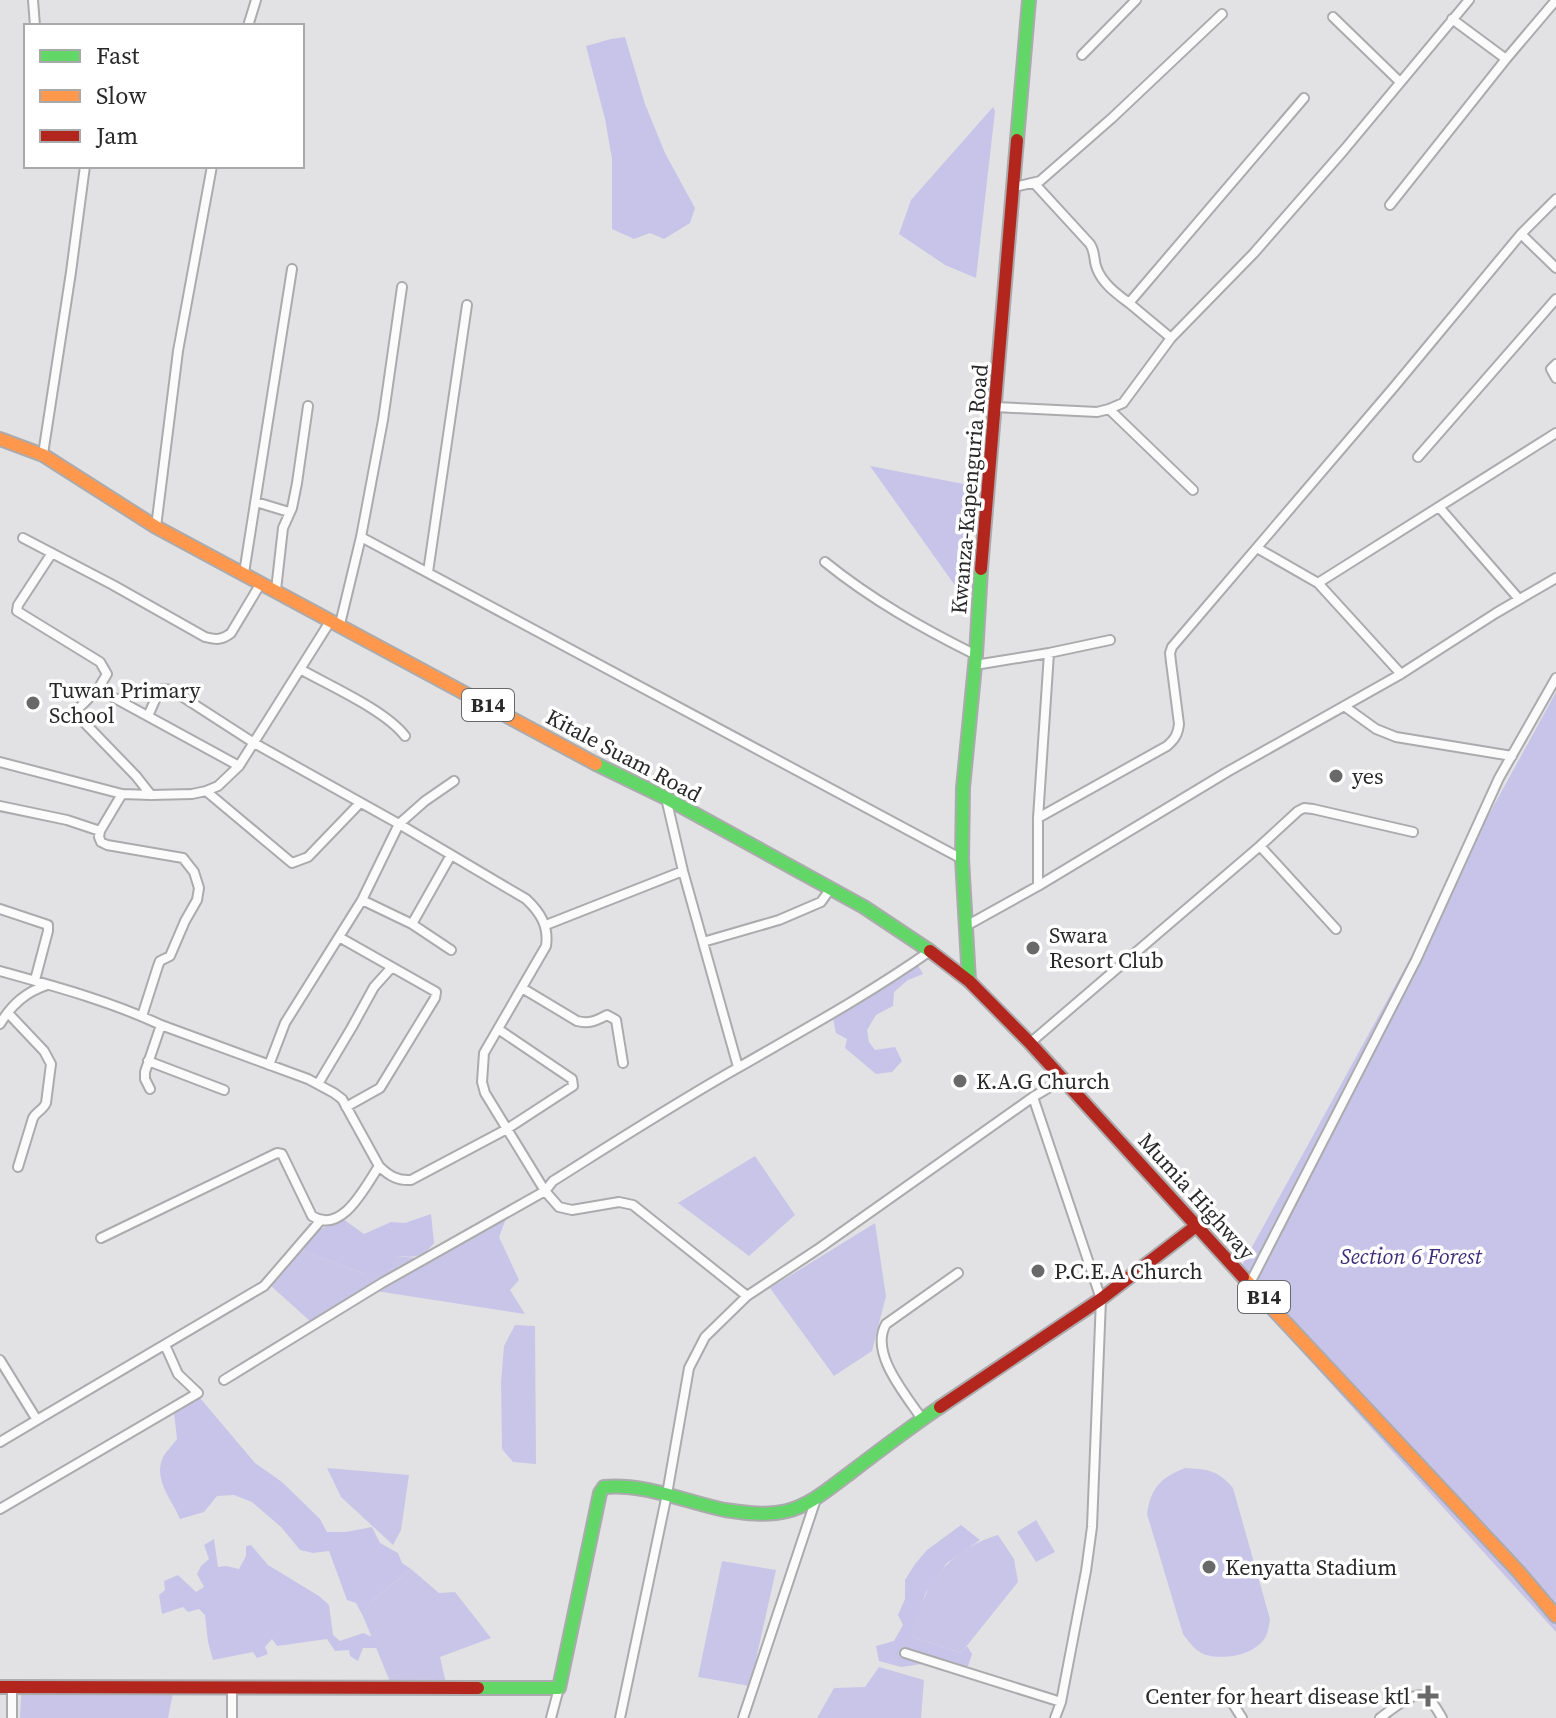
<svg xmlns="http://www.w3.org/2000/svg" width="1556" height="1718" viewBox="0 0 1556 1718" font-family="'Source Serif 4',serif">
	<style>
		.green { fill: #c9c5e8 }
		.forest { fill: #c8c4e9 }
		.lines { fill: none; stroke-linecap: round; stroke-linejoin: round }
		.street-casing { stroke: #ababad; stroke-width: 12 }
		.fast-casing { stroke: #ababad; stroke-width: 16 }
		.slow-casing { stroke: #ababad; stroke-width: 16 }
		.jam-casing { stroke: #ababad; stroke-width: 16 }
		.street { stroke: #fbfbfb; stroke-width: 8 }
		.fast { stroke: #63d668; stroke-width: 12 }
		.slow { stroke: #ff974d; stroke-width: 12 }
		.jam { stroke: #b3261e; stroke-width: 12 }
		.poi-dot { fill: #69696a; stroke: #fff; stroke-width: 3 }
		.labels { text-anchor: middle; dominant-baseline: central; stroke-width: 7; stroke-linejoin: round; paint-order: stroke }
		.shield { fill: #fff; stroke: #686869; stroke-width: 2 }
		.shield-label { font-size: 20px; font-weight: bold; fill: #282829 }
		.street-label { font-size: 22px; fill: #282829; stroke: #fff }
		.poi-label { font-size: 22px; fill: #282829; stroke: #fff; text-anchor: start }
		.park-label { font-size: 22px; font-style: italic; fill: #3e2c78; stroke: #fff }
	</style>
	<rect width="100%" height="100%" fill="#e2e2e4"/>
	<path class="green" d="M755 1156 795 1215 749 1256 678 1203Z
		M507 1216 499 1237 519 1280 510 1290 525 1314 376 1291Z
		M875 1223 886 1296 872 1351 834 1376 770 1288Z
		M302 1251 366 1274 396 1256 416 1258 311 1322 270 1285Z
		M515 1325 535 1326 536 1464 513 1462 502 1449 501 1382 504 1346Z
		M327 1468 409 1475 401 1530 393 1545 341 1497Z
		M1185 1468C1207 1469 1218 1470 1233 1488L1270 1619C1269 1625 1268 1633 1265 1638 1254 1655 1226 1660 1206 1655 1196 1652 1189 1642 1183 1634L1147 1514C1151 1488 1160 1478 1185 1468Z
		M1036 1520 1055 1552 1036 1562 1017 1532Z
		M998 1535 1014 1559 1018 1582 961 1653 912 1637C916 1623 919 1607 926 1594 940 1565 967 1544 998 1535Z
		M722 1561 776 1570 750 1686 698 1677Z
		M411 1569 439 1593 455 1592 491 1638 440 1657 446 1683 391 1684 363 1616 371 1601Z
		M879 1667 924 1680 921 1718H817L834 1688 865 1687Z
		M173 1693 168 1718H20L21 1695Z"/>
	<path class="forest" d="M625 37 645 104 665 153 695 208 690 223 664 239 650 233 634 239 612 229V159L605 119 586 46 611 39Z
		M993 107 995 111 976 278 945 265 899 234 911 200Z
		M870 466 969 485 961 594Z
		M1556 692V1632L1235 1278Z
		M918 965 923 974 908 980 894 992 893 1006 876 1015 867 1030 869 1042 875 1050 895 1047 902 1061 892 1072 876 1074 845 1048 847 1039 836 1033 833 1019Z
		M431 1214 434 1243C422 1259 414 1257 396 1256L388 1271 366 1274 302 1251 318 1230 343 1219 364 1234 391 1222 405 1223Z
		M200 1398 255 1463 282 1482 320 1519 327 1532H346L372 1527 380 1543 398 1553 402 1563 411 1569 371 1601 363 1616 356 1603 347 1600 329 1551 313 1553 300 1550 281 1527 252 1502 234 1495 217 1496 204 1512 180 1519C172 1500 154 1481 162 1460 164 1453 173 1445 177 1439L174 1413Z
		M961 1525 980 1540 947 1563 925 1594 912 1637 961 1653 967 1646 972 1654 968 1666 929 1663 901 1667 879 1661 876 1646 894 1641 903 1625 898 1615 905 1599V1580L915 1564 927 1550Z
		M214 1539 218 1567 226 1566 239 1569 246 1556V1546L251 1545 268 1565 319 1596 329 1605 333 1635 340 1641 363 1633 375 1638 377 1648H363L358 1661 350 1656 349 1650 335 1651 327 1639 277 1646 272 1639 265 1647 268 1654 257 1658 253 1652 213 1660 208 1642 205 1615 199 1609 188 1612 183 1607 162 1614 159 1595 165 1590 164 1581 178 1575 196 1592 204 1587 197 1574 201 1566 209 1559 204 1545Z"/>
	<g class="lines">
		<g class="street-casing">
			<path id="street" d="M33 0 35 26
				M1333 17 1400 82
				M1452 19 1506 59
				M248 26 256 0
				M1082 55 1136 0
				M1034 183 1090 244C1096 253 1093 260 1097 269 1103 284 1117 294 1129 303
				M1014 187 1040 181 1112 118 1222 14
				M1390 205 1506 59 1556 0
				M1521 234 1556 268
				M1171 338 1129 303 1304 98
				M1556 364 1551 369 1556 378
				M995 407 1097 412 1109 409 1123 403 1171 338 1254 253 1344 150 1469 0
				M1109 409 1193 490
				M43 454 71 272 85 166
				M1418 457 1556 299
				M256 502 289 512
				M1439 507 1519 599
				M156 527 178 351 212 166
				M361 537 962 859
				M23 538 113 585 205 637C216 640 222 640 231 633L261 583
				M1257 548 1318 583 1401 674
				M52 553 18 605 17 611 100 662 107 674 98 689 78 709 77 715 136 776 151 795
				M825 562C872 600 922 628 976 655
				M428 572 467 305
				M244 573 292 269
				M1318 583 1556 433
				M276 590 283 528 292 508 297 483 308 406
				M340 624 361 537 383 420 402 287
				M975 665 1049 653 1110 640
				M300 669C330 686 385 710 405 736
				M98 689 239 766
				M1344 706 1376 729 1396 737 1512 756
				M148 716 159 691 163 689 172 690 254 743 399 824 526 899C540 912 549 926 546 946L484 1053 482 1082 485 1093 545 1191 559 1207 572 1210 619 1202 633 1205 747 1296
				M0 762 122 794 151 795 192 794 206 791 218 786 239 766 331 620
				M206 791 292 863 308 857 360 803
				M122 794 100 831 99 837 101 842 107 845 183 858 194 872 199 888 197 900 185 921 170 956 160 961 158 966 142 1016
				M666 798 683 871 738 1067
				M0 806 67 820 100 831
				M1038 818 1167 746C1175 739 1178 734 1179 724L1171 662 1170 653 1172 647 1394 387 1521 234 1556 199
				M1260 846 1336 929
				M1038 886V818L1049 653
				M362 900 412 924 451 950
				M0 909 48 925V931L35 980
				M412 924 451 855
				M546 925 683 871
				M966 926 1038 886 1227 772 1401 674 1496 613 1556 578
				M339 937 436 992 435 998 380 1088 346 1107
				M703 942 779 920 821 902 831 888
				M0 971C54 986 110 1001 161 1025L308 1079 334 1093 342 1099 379 1166C389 1176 398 1181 411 1180L507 1129 573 1086 572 1079 498 1029
				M522 988 577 1021C589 1024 596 1021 607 1015L616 1020 623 1063
				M8 1013 44 1051 51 1064 46 1103C43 1110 36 1112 33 1118L18 1167
				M0 1024C12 1004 26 992 47 985
				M1030 1043 1260 846 1298 811 1304 808 1313 809 1413 832
				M148 1061 224 1090
				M269 1065 285 1023 362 900 399 824 425 801 454 781
				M318 1084 352 1027 374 987 392 967
				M150 1089 145 1079V1072L161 1025
				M1033 1097 1101 1299 1092 1527 1086 1571 1061 1702 1055 1718
				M101 1238 277 1153 282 1154 312 1216C342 1235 365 1187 379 1166
				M1250 1283 1416 960 1499 778 1556 678
				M0 1360 37 1420 0 1442
				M224 1380 382 1283 545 1191 553 1181C615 1142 677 1102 741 1066 805 1029 869 994 930 951
				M922 1419C906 1395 869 1353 886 1324L958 1273
				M37 1420 264 1286 320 1221
				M0 1509 198 1393 178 1374 165 1345
				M905 1653 1061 1702
				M232 1688V1718
				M1228 1696 1242 1718
				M12 1718V1687
				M551 1718 559 1688
				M620 1718 667 1494 689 1368 705 1337 747 1296 821 1247 1033 1097 1063 1079
				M743 1718 816 1499
				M1380 1718C1390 1711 1414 1689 1426 1697 1433 1701 1438 1711 1442 1718"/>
		</g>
		<g class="fast-casing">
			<path id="fast" d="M1017 140 1029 0
				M596 764 666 798 864 907 930 951
				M969 981 962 859 963 788 976 655 981 569
				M478 1688H559L600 1493 604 1487C644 1483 686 1502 725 1510 745 1513 767 1516 787 1511 811 1505 831 1487 850 1473 880 1450 909 1428 940 1407"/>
		</g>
		<g class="slow-casing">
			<path id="slow" d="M0 439 43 455 156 527 596 764
				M1243 1277 1518 1571 1556 1616"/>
		</g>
		<g class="jam-casing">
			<path id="jam" d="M981 569 1017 140
				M930 951 969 981 1030 1043 1243 1277
				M940 1407 1101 1299 1196 1226
				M0 1687 478 1688"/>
		</g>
		<use href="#street" class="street"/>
		<use href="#fast" class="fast"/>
		<use href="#slow" class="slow"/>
		<use href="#jam" class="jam"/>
	</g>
	<g class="poi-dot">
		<circle cx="33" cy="703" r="8"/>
		<circle cx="1336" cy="776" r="8"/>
		<circle cx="1033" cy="948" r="8"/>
		<circle cx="960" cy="1081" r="8"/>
		<circle cx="1038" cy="1271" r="8"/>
		<circle cx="1209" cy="1567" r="8"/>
		<path d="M1424 1684h8v8h8v8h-8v8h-8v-8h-8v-8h8z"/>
	</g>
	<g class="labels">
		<g class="shield">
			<rect x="462" y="689" width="52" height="32" rx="6"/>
			<rect x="1238" y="1281" width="52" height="32" rx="6"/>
		</g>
		<g class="shield-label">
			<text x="488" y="705">B14</text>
			<text x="1264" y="1297">B14</text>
		</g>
		<g class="street-label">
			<text transform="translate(969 489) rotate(-85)">Kwanza-Kapenguria Road</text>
			<text transform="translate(624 755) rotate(28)">Kitale Suam Road</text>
			<text transform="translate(1197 1196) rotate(48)">Mumia Highway</text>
		</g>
		<g class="poi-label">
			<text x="49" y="690">Tuwan Primary<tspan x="49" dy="25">School</tspan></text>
			<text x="1352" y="776">yes</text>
			<text x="1049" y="935">Swara<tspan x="1049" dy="25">Resort Club</tspan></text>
			<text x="976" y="1081">K.A.G Church</text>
			<text x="1054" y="1271">P.C.E.A Church</text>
			<text x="1225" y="1567">Kenyatta Stadium</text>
			<text x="1410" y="1696" text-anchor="end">Center for heart disease ktl</text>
		</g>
		<g class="park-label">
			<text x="1411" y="1256">Section 6 Forest</text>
		</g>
	</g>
	<rect x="24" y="24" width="280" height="144" fill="#ffffff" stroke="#a9a9a9" stroke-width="2"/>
	<rect x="40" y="50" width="40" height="12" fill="#63d668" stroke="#a9a9a9" stroke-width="2"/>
	<text x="96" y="64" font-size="24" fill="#282829">Fast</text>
	<rect x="40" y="90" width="40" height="12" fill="#ff974d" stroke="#a9a9a9" stroke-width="2"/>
	<text x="96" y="104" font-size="24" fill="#282829">Slow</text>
	<rect x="40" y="130" width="40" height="12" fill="#b3261e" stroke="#a9a9a9" stroke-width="2"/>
	<text x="96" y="144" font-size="24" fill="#282829">Jam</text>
</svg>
